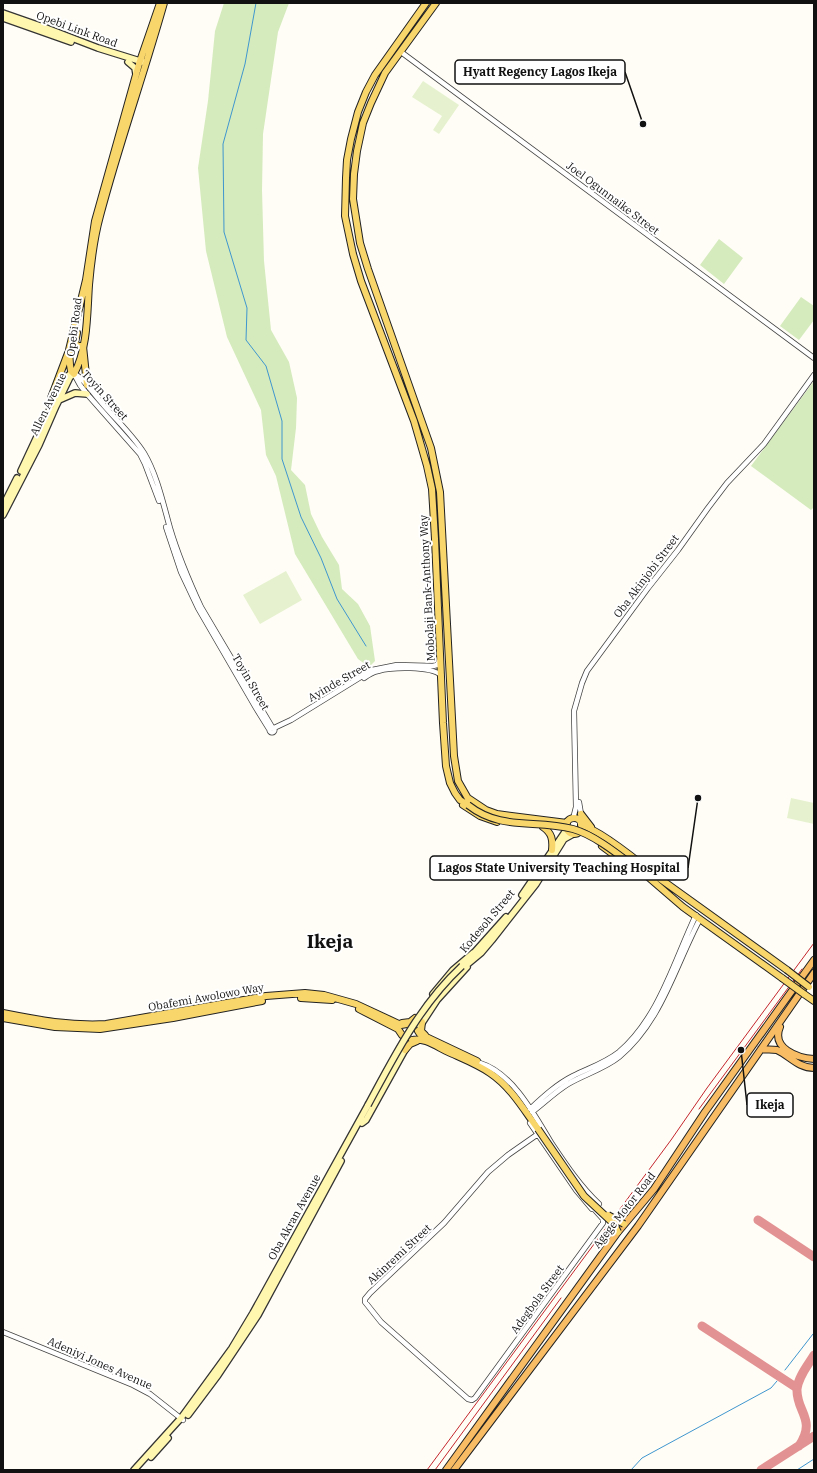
<svg xmlns="http://www.w3.org/2000/svg" width="817" height="1473" viewBox="0 0 817 1473" font-family="'IBM Plex Serif',serif">
	<style>
		.green { fill: #d5ebbd }
		.pitch { fill: #e6f2cf }
		.lines { fill: none; stroke-linecap: round; stroke-linejoin: round }
		.stream { stroke: #3f96cf; stroke-width: 1 }
		.taxiway { stroke: #e29292; stroke-width: 9 }
		.tertiary-casing { stroke: #444; stroke-width: 6 }
		.secondary-casing { stroke: #333; stroke-width: 8 }
		.primary-casing { stroke: #222; stroke-width: 8 }
		.trunk-casing { stroke: #222; stroke-width: 8 }
		.tertiary { stroke: #fff; stroke-width: 4.5 }
		.secondary { stroke: #fff6b0; stroke-width: 5.5 }
		.primary { stroke: #f9d66b; stroke-width: 6 }
		.trunk { stroke: #f7bc64; stroke-width: 6 }
		.rail { stroke: #c4262e; stroke-width: 1 }
		.secondary-bridge-casing { stroke: #333; stroke-width: 8; stroke-linecap: butt }
		.primary-bridge-casing { stroke: #222; stroke-width: 8; stroke-linecap: butt }
		.secondary-bridge { stroke: #fff6b0; stroke-width: 5.5 }
		.primary-bridge { stroke: #f9d66b; stroke-width: 6 }
		.labels { text-anchor: middle; dominant-baseline: central; stroke-width: 4; stroke-linejoin: round; paint-order: stroke }
		.street-label { font-size: 11px; fill: #111; stroke: #fff }
		.town-label { font-size: 19px; font-weight: bold; fill: #111; stroke: #fff }
		.leader { fill: none; stroke: #111; stroke-width: 1.5 }
		.callout-dot { fill: #111; stroke: #fff; stroke-width: 1.5 }
		.callout { fill: #fff; stroke: #111; stroke-width: 1.5 }
		.callout-label { font-size: 12px; text-anchor: middle; font-weight: bold; fill: #111 }
	</style>
	<rect width="100%" height="100%" fill="#fffdf5"/>
	<path class="green" d="M224 3H289L278 32 263 134 262 190 264 261 271 330 289 362 297 398 296 428 291 470 305 485 311 514 322 537 339 565 342 589 358 604 370 626 375 661 369 667 358 659 295 554 276 476 266 455 261 410 227 337 206 251 198 168 208 101 215 31Z
		M719 239 743 258 724 284 700 265Z
		M801 297 814 306V320L799 340 780 326Z
		M814 381V507L811 510 751 466Z"/>
	<path class="pitch" d="M423 81 459 105 439 134 433 130 442 116 412 97Z
		M286 571 302 600 260 624 243 595Z
		M791 798 814 803V824L787 818Z"/>
	<g class="lines">
		<path class="stream" d="M256 3 245 64 223 144 224 232 247 308 246 340 266 366 282 421V459L301 517 321 558 337 599 366 646
			M785 1370 813 1334
			M631 1470 642 1458 771 1388 777 1381
			M797 1470 814 1459"/>
		<path class="taxiway" d="M758 1220 814 1257
			M702 1326 797 1388
			M799 1446C817 1419 796 1412 797 1389 798 1377 808 1365 814 1355
			M761 1470 814 1436"/>
		<g class="tertiary-casing">
			<path id="tertiary" d="M401 52 814 358
				M74 374C82 376 95 396 101 402 115 419 132 434 144 453 157 475 163 503 170 528 178 555 189 581 201 607L272 727
				M74 374 80 385 87 394 140 454 145 464 159 501
				M166 527 181 572 198 608 256 708 269 729
				M364 678C368 675 373 672 378 671 392 667 430 666 441 675
				M269.5 730a2.5 2.5 0 1 1 5 0a2.5 2.5 0 1 1-5 0Z
				M274 728 291 720 372 670 397 665 433 666 437 665 440 660
				M579 802 581 814 580 823
				M573 819 576 807 574 711 582 683 587 671 648 588 678 550 708 508 727 483 764 444 814 375
				M480 1063C513 1073 535 1116 552 1144 566 1165 580 1186 599 1204L595 1209
				M530 1109C543 1097 557 1084 573 1076 589 1068 605 1063 619 1052 659 1018 674 961 696 915
				M532 1112C544 1103 555 1092 568 1084 585 1074 604 1069 619 1057 662 1021 675 966 700 919
				M530 1123 576 1190 592 1209H594L603 1219V1223L475 1398 472 1400 468 1399 381 1322 365 1302V1299L370 1293 444 1223 488 1172 508 1155 538 1134
				M3 1332 133 1385 150 1394 183 1420"/>
		</g>
		<g class="secondary-casing">
			<path id="secondary" d="M3 13 46 28 98 48 143 62
				M3 18 71 42
				M128 62 135 68 136 74
				M59 400 75 393 87 394
				M21 471 64 379 70 374H74
				M3 506 17 478
				M3 515 39 445 56 406 70 377 74 374
				M522 895 567 829
				M472 955 506 917
				M463 968 481 953 492 940 536 884 564 839 573 834
				M433 994 453 970 473 953
				M420 1026 437 1000 467 967
				M362 1123 366 1120 407 1046
				M188 1415 218 1375 258 1315 341 1161
				M151 1457 168 1438
				M134 1470 181 1418 232 1348 253 1313 368 1105"/>
		</g>
		<g class="primary-casing">
			<path id="primary" d="M160 3 139 64 95 221 86 280 69 350 70 365 71 371 74 374C88 348 87 314 89 285 91 262 94 238 100 216 119 144 144 74 164 3
				M426 3 375 75 366 92 358 112 351 139 347 160 346 178 345 216 353 254 361 281 414 421 427 466 432 489 435 539 443 723 446 766 450 783 455 793 460 800 468 805
				M436 3 385 73 371 103 363 123 357 151 354 174 353 199 360 243 368 269 431 448 440 492 454 756 458 781 470 802
				M77 333 75 343 78 346H83L87 385
				M51 405V398L68 353
				M468 798 486 810 497 814 567 823
				M463 805 480 816 497 822
				M581 814 591 827
				M566 826a8 8 0 1 1 16 0a8 8 0 1 1-16 0Z
				M581 825C600 830 638 861 655 875
				M543 827C552 833 553 840 552 850
				M602 846 633 869
				M649 874 659 878 787 970
				M647 876 683 907 782 978
				M804 994 814 1001
				M301 998 332 1000
				M359 1009 398 1029 402 1035
				M3 1013C38 1020 71 1026 106 1024L266 996 305 993 324 995 356 1004 401 1025 407 1024
				M3 1018 55 1027 100 1029 173 1018 262 1001
				M422 1022 421 1031 425 1035
				M402 1023 410 1022 415 1018
				M418 1031 420 1034 477 1061
				M412 1040C423 1037 436 1046 446 1051 461 1058 477 1064 490 1073 511 1087 524 1110 538 1129
				M405 1050 410 1044 417 1041"/>
		</g>
		<g class="trunk-casing">
			<path id="trunk" d="M780 1027C771 1048 797 1058 814 1059
				M761 1049C766 1050 772 1049 777 1050 790 1056 798 1068 814 1068
				M446 1470 618 1232 654 1189 705 1112 814 960
				M454 1470 638 1226 814 973"/>
		</g>
		<use href="#tertiary" class="tertiary"/>
		<use href="#secondary" class="secondary"/>
		<use href="#primary" class="primary"/>
		<use href="#trunk" class="trunk"/>
		<path class="rail" d="M699 1109 802 969
			M427 1470 671 1140 707 1088 814 943
			M435 1470 561 1298"/>
		<g class="secondary-bridge-casing">
			<path id="secondary-bridge" d="M368 1105C395 1055 420 1005 462 966"/>
		</g>
		<g class="primary-bridge-casing">
			<path id="primary-bridge" d="M468 805C501 831 535 819 573 829 598 836 626 861 647 876
				M787 970 809 987
				M782 978 804 994
				M538 1129 584 1196 614 1224 618 1232
				M608 1215 624 1224"/>
		</g>
		<use href="#secondary-bridge" class="secondary-bridge"/>
		<use href="#primary-bridge" class="primary-bridge"/>
	</g>
	<g class="labels">
		<g class="street-label">
			<text transform="translate(77 29) rotate(20)">Opebi Link Road</text>
			<text transform="translate(613 198) rotate(37)">Joel Ogunnaike Street</text>
			<text transform="translate(74 327) rotate(-83)">Opebi Road</text>
			<text transform="translate(105 395) rotate(48)">Toyin Street</text>
			<text transform="translate(48 404) rotate(-64)">Allen Avenue</text>
			<text transform="translate(646 576) rotate(-53)">Oba Akinjobi Street</text>
			<text transform="translate(427 588) rotate(-93)">Mobolaji Bank-Anthony Way</text>
			<text transform="translate(339 681) rotate(-30)">Ayinde Street</text>
			<text transform="translate(251 682) rotate(60)">Toyin Street</text>
			<text transform="translate(487 921) rotate(-50)">Kodesoh Street</text>
			<text transform="translate(206 997) rotate(-10)">Obafemi Awolowo Way</text>
			<text transform="translate(624 1210) rotate(-52)">Agege Motor Road</text>
			<text transform="translate(294 1217) rotate(-61)">Oba Akran Avenue</text>
			<text transform="translate(399 1254) rotate(-43)">Akinremi Street</text>
			<text transform="translate(537 1299) rotate(-54)">Adegbola Street</text>
			<text transform="translate(100 1363) rotate(24)">Adeniyi Jones Avenue</text>
		</g>
		<g class="town-label">
			<text x="330" y="941">Ikeja</text>
		</g>
	</g>
	<path class="leader" d="M643 124L625 72M698 798L688 868M741 1050L747 1105"/>
	<g class="callout-dot">
		<circle cx="643" cy="124" r="4"/>
		<circle cx="698" cy="798" r="4"/>
		<circle cx="741" cy="1050" r="4"/>
	</g>
	<g class="callout">
		<rect x="455" y="60" width="170" height="24" rx="4"/>
		<rect x="430" y="856" width="258" height="24" rx="4"/>
		<rect x="747" y="1093" width="46" height="24" rx="4"/>
	</g>
	<g class="callout-label">
		<text x="540" y="76">Hyatt Regency Lagos Ikeja</text>
		<text x="559" y="872">Lagos State University Teaching Hospital</text>
		<text x="770" y="1109">Ikeja</text>
	</g>
	<rect width="817" height="1473" fill="none" stroke="#111111" stroke-width="8"/>
</svg>
